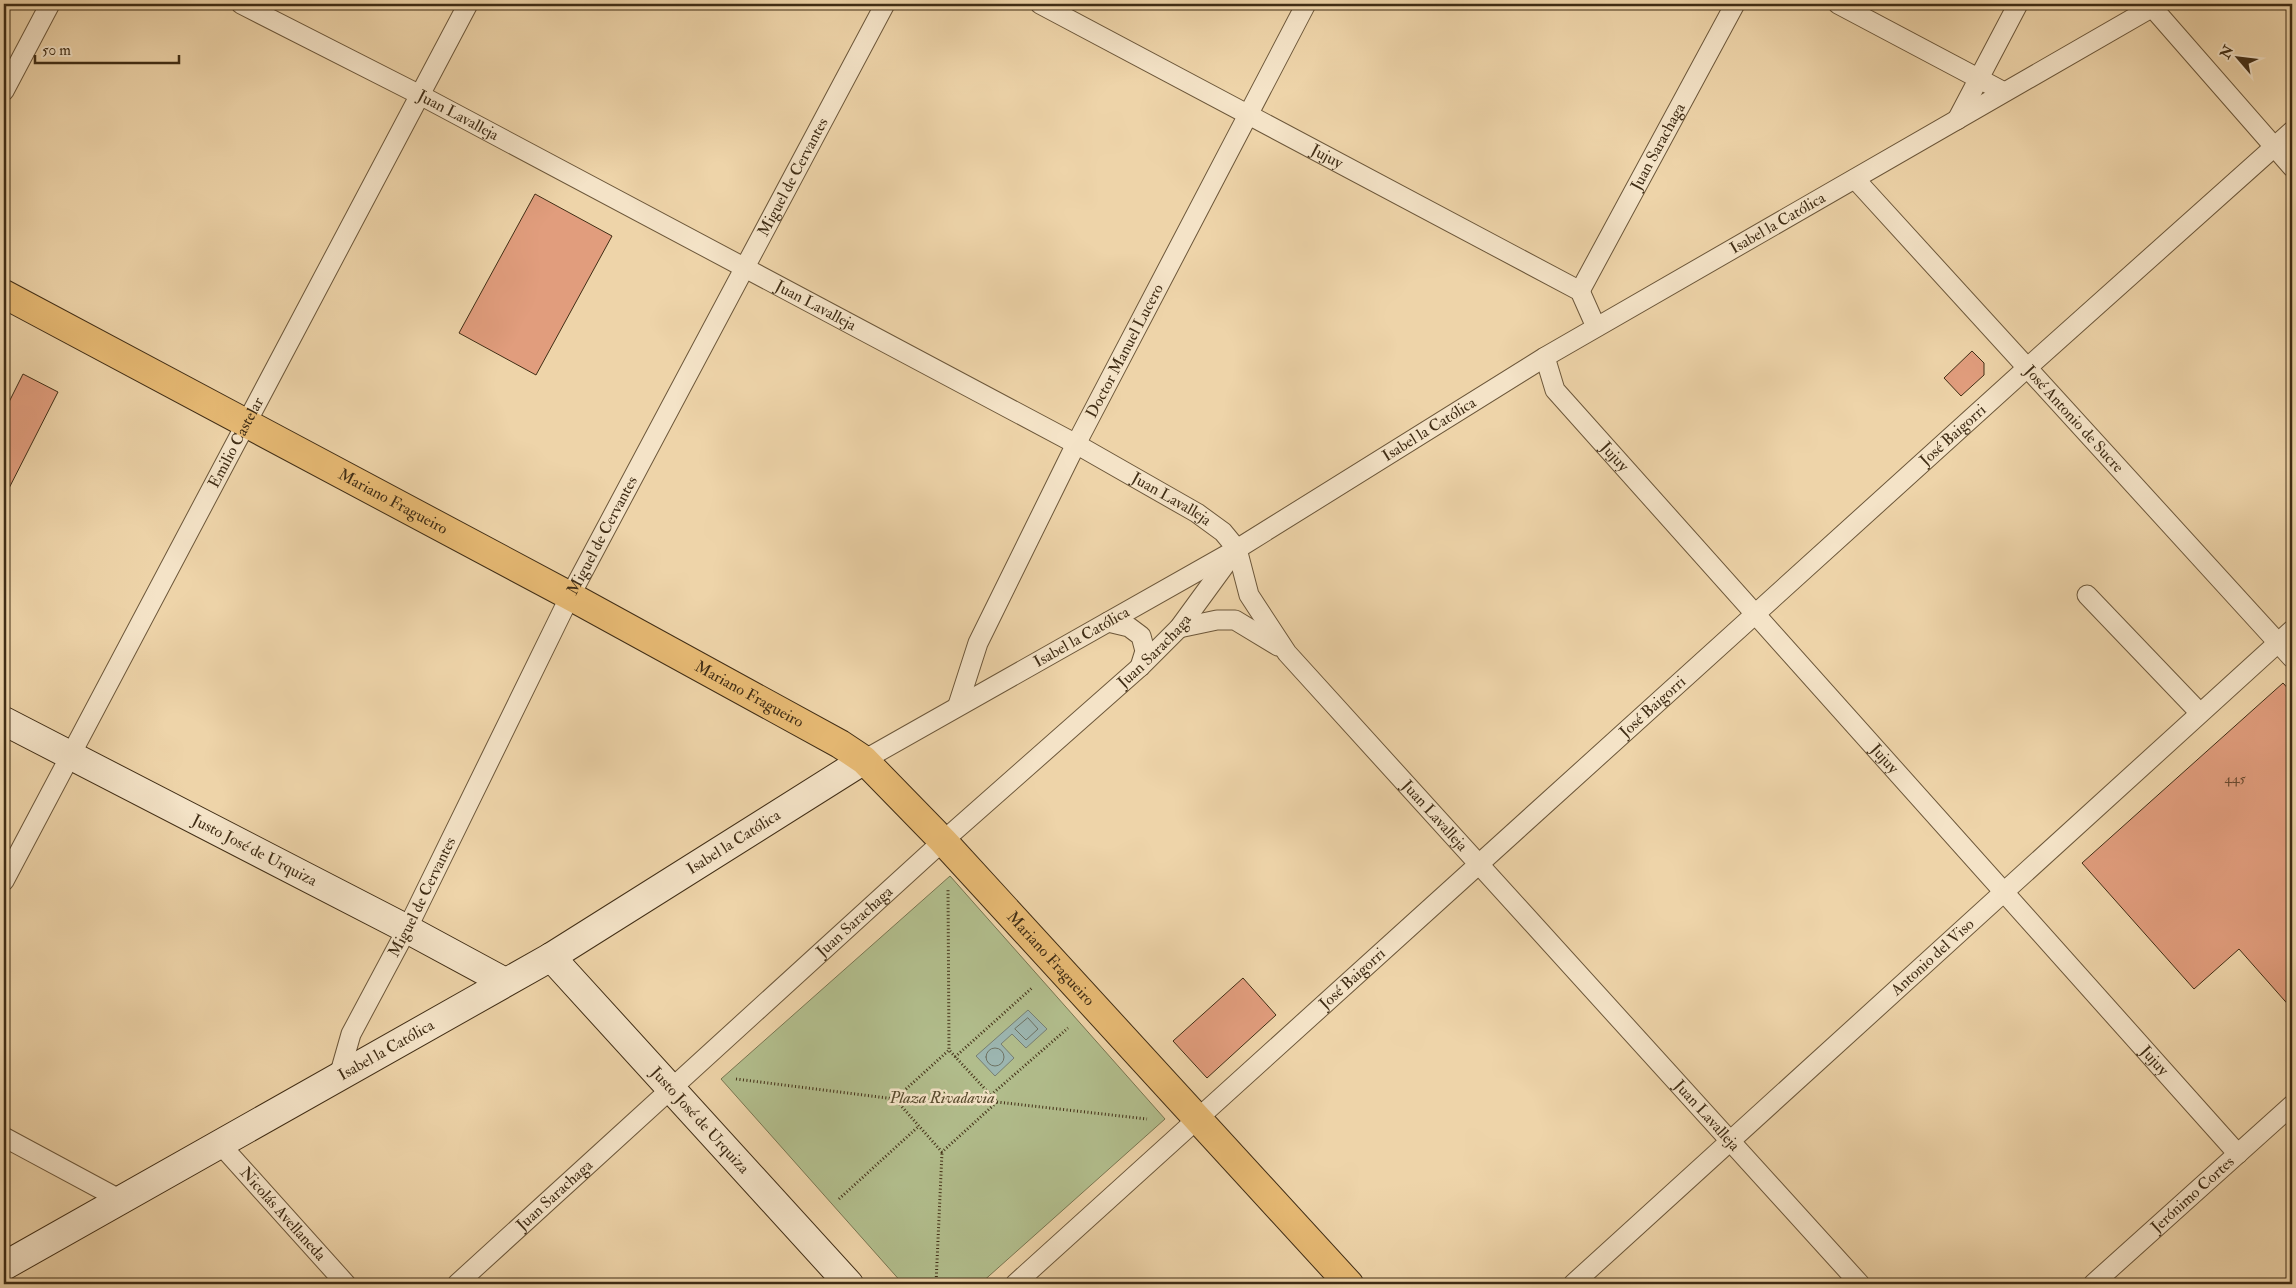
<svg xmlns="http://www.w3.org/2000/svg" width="2296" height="1288" viewBox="0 0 2296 1288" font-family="'IM FELL Double Pica',serif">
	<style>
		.green { fill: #b2be8d; stroke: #797651 }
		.water { fill: #9cb6b1; stroke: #777f73 }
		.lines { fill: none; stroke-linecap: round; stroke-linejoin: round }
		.shore { stroke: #6e7263; stroke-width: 1 }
		.building { fill: #e19d7d; stroke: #402d15 }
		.street-casing { stroke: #6c573a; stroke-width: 21 }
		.secondary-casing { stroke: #402d15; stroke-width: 30 }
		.primary-casing { stroke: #402d15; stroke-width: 30 }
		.path { stroke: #402d15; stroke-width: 3; stroke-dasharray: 1 2.5; stroke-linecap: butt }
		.street { stroke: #f4e3c7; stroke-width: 19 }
		.secondary { stroke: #f4e3c7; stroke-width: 28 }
		.primary { stroke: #e7ba74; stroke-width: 28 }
		.labels { text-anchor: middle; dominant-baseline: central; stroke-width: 5; stroke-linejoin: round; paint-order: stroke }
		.number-label { font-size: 14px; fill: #68492f }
		.street-label { font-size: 16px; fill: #402d15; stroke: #f4e3c7 }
		.park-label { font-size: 16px; font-style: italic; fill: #574a2d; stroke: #f4e3c7 }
	</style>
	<rect width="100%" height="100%" fill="#eed4a9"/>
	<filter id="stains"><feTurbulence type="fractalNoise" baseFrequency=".004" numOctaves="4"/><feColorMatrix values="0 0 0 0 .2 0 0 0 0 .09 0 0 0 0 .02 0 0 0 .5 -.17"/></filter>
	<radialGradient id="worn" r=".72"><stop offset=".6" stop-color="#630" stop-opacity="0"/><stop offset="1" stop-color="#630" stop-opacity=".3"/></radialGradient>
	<path class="green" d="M950 876 1165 1119 980 1284H903L721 1079Z"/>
	<path class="water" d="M1028 1010 1047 1029 1026 1048 1012 1034 1001 1044 1014 1058 995 1076 976 1056Z"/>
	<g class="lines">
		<path class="shore" d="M1028 1018 1038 1029 1026 1040 1015 1029Z
			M986 1057a9 9 0 1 1 18 0a9 9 0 1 1-18 0Z"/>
	</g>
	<path class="building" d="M535 194 612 236 536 375 459 333Z
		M1972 351 1984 363V375L1961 396 1944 378Z
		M23 374 58 392 4 498V412Z
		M2283 683 2292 693V1009L2239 949 2194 989 2082 863Z
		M1243 978 1276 1015 1207 1078 1173 1041Z"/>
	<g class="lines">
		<g class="street-casing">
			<g id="street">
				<path id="s1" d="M241 4 420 95 1076 444 1197 513 1223 532 1237 549 1249 595 1287 653 1860 1284"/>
				<path id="s2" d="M1040 4 1580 291 1596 327"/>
				<path d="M1838 4 2004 92"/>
				<path d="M2152 7 2292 167"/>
				<path d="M4 91 50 4"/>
				<path d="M1957 120 2018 4"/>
				<path id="s3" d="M1855 179 2292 658"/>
				<path id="s4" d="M1580 291 1735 4"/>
				<path id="s5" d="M1545 357 1555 390 2238 1154"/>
				<path d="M2087 595 2200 713"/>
				<path d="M1108 622 1129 627 1141 636 1145 651 1140 667"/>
				<path d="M1179 628 1217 620H1235L1278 646"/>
				<path id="s6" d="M958 705 978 643 1076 444 1306 4"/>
				<path id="s7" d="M864 760 1237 549 1545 357 2158 4"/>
				<path id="s8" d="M4 881 468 4"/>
				<path id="s9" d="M339 1076 351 1034 407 929 570 596 885 4"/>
				<path d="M4 1137 121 1200"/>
				<path id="s10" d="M220 1144 346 1284"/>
				<path id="s11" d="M457 1284 943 841 1140 667 1179 628 1233 554"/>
				<path id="s12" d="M1015 1284 2027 368 2292 131"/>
				<path id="s13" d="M1573 1284 2292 630"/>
				<path id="s14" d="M2093 1284 2292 1105"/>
			</g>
		</g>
		<g class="secondary-casing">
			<g id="secondary">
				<path id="s15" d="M4 721 407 929 505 982"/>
				<path id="s16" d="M551 957 849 1284"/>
				<path id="s17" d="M4 1266 551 957 864 760"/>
			</g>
		</g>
		<g class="primary-casing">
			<g id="primary">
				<path id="s18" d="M4 294 570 596 840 744 864 760 943 841 1349 1284"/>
			</g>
		</g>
		<path class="path" d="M955 1057 1033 987
			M736 1079 895 1099 949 1050 948 888
			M991 1095 1068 1028
			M895 1099 942 1152 997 1102 949 1050
			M997 1102 1147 1119
			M839 1199 919 1126
			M936 1284 942 1152"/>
		<use href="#street" class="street"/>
		<use href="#secondary" class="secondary"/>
		<use href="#primary" class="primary"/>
	</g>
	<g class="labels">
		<g class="number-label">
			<text x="2235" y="778">445</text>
		</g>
		<g class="street-label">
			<text stroke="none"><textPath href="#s1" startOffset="244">Juan Lavalleja</textPath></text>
			<text stroke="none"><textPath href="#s4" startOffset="164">Juan Sarachaga</textPath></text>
			<text stroke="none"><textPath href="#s2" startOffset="325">Jujuy</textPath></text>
			<text stroke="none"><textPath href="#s9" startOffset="1008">Miguel de Cervantes</textPath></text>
			<text stroke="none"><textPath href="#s7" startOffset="1060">Isabel la Católica</textPath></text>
			<text stroke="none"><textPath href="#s1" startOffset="649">Juan Lavalleja</textPath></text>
			<text stroke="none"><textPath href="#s6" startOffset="392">Doctor Manuel Lucero</textPath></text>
			<text stroke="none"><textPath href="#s3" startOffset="325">José Antonio de Sucre</textPath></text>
			<text stroke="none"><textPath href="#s7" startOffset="655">Isabel la Católica</textPath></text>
			<text stroke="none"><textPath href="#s12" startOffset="1265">José Baigorri</textPath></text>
			<text stroke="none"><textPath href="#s8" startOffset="496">Emilio Castelar</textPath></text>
			<text stroke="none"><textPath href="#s5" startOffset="124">Jujuy</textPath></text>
			<text stroke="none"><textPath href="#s1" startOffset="1054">Juan Lavalleja</textPath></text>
			<text stroke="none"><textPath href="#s18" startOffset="441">Mariano Fragueiro</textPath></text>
			<text stroke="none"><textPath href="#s9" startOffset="602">Miguel de Cervantes</textPath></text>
			<text stroke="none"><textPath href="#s7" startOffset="250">Isabel la Católica</textPath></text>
			<text stroke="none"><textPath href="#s11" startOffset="942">Juan Sarachaga</textPath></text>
			<text stroke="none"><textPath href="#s18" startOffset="846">Mariano Fragueiro</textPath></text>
			<text stroke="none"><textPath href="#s12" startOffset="860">José Baigorri</textPath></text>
			<text stroke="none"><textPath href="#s5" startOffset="529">Jujuy</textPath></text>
			<text stroke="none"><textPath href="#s1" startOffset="1474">Juan Lavalleja</textPath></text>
			<text stroke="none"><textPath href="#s17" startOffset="844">Isabel la Católica</textPath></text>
			<text stroke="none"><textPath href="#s15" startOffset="282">Justo José de Urquiza</textPath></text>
			<text stroke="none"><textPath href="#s9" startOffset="198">Miguel de Cervantes</textPath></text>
			<text stroke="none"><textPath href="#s11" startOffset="538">Juan Sarachaga</textPath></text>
			<text stroke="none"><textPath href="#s13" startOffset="486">Antonio del Viso</textPath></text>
			<text stroke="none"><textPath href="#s18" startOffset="1251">Mariano Fragueiro</textPath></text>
			<text stroke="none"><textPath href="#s12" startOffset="455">José Baigorri</textPath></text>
			<text stroke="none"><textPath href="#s17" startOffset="439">Isabel la Católica</textPath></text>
			<text stroke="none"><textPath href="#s5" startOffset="934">Jujuy</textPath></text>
			<text stroke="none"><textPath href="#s1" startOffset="1879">Juan Lavalleja</textPath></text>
			<text stroke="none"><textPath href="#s16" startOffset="221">Justo José de Urquiza</textPath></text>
			<text stroke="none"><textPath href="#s11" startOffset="132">Juan Sarachaga</textPath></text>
			<text stroke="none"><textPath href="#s14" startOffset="134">Jerónimo Cortes</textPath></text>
			<text stroke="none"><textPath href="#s10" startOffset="94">Nicolás Avellaneda</textPath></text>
		</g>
		<g class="park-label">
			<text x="942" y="1098">Plaza Rivadavia</text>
		</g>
	</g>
	<rect width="2296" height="1288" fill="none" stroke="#eed4a9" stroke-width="20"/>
	<rect x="5" y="5" width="2286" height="1278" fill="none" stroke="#402d15" stroke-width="2.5"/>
	<rect x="10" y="10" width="2276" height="1268" fill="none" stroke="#402d15"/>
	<g transform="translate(2238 58) rotate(298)" stroke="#f4e3c7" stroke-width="4" paint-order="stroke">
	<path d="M0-4L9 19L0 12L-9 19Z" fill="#402d15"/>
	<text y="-8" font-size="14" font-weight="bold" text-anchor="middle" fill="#402d15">N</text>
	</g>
	<path d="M35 55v8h144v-8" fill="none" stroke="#402d15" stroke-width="2.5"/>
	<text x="42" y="55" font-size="15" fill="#402d15" stroke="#f4e3c7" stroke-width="4" paint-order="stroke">50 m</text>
	<rect width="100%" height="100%" filter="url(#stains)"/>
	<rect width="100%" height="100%" fill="url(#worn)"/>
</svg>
